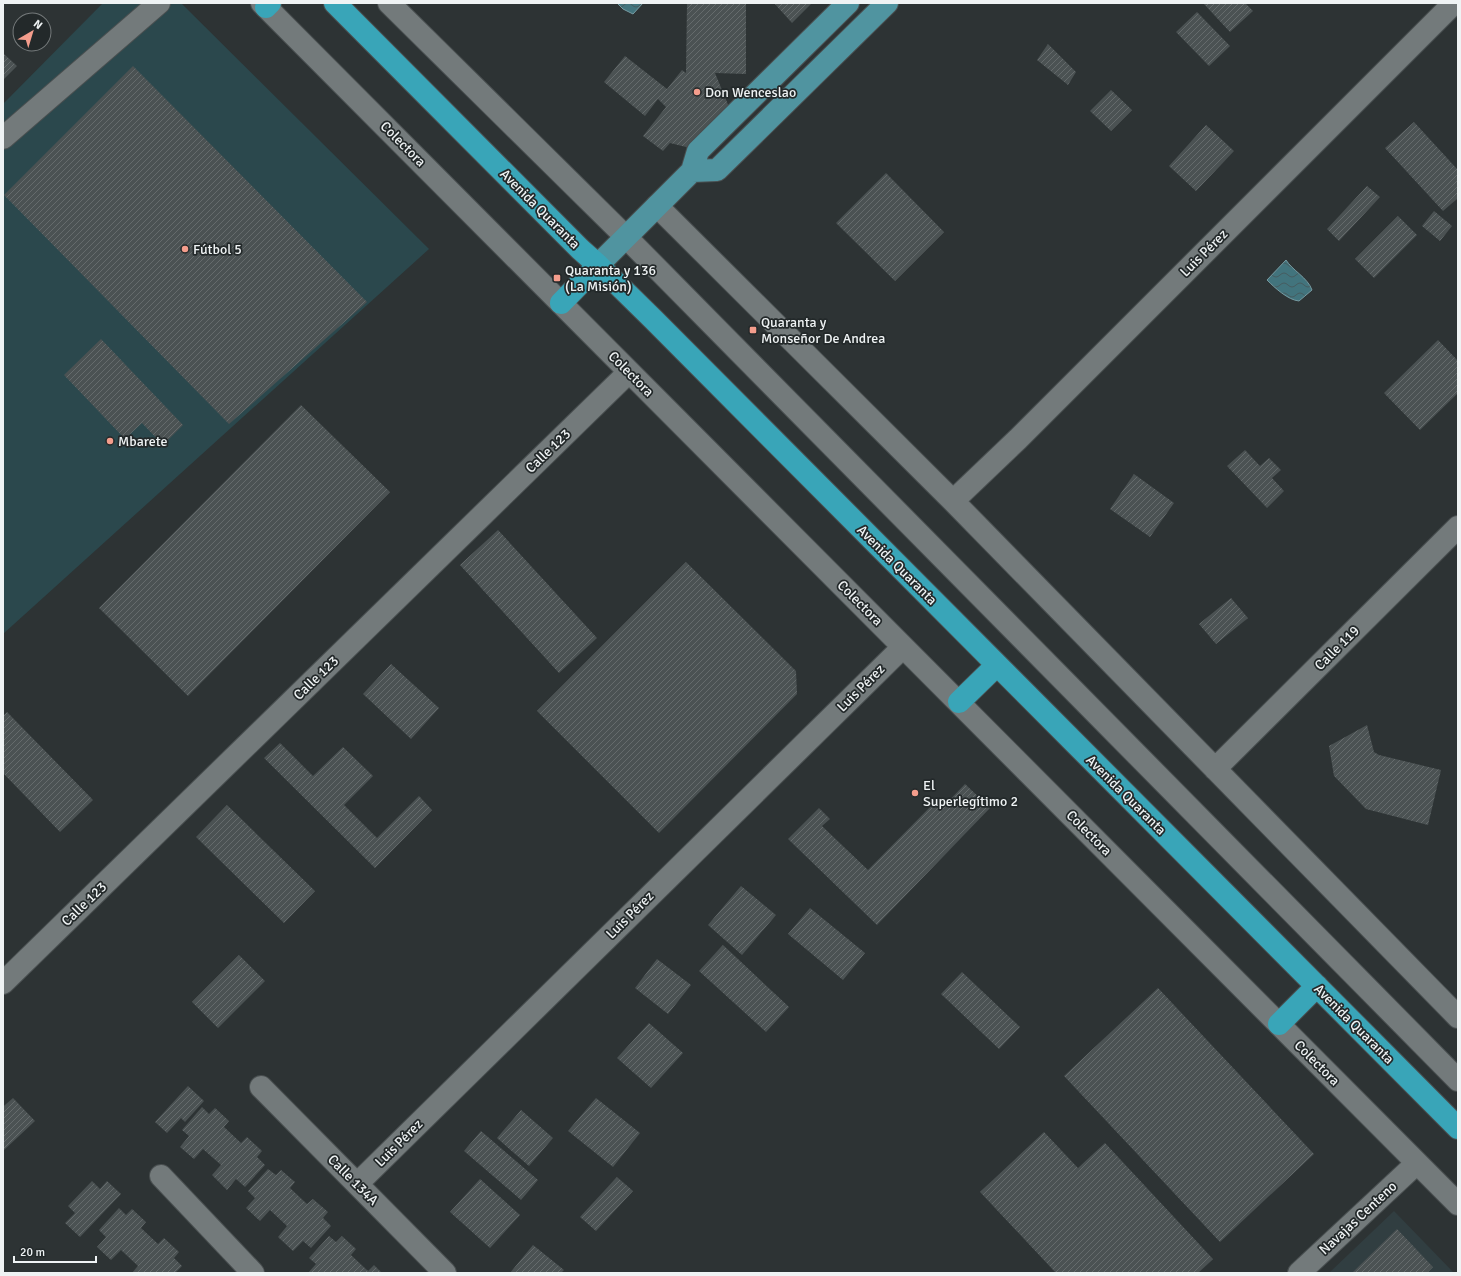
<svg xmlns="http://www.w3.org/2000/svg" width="1461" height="1276" viewBox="0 0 1461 1276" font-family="Signika,sans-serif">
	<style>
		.built { fill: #313e41 }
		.pitch { fill: #2b484d }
		.water { fill: url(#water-waves); stroke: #769aa1 }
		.building { fill: url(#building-hatch) }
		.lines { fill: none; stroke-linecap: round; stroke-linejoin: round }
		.minor-casing { stroke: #494f50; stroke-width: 24 }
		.major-casing { stroke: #494f50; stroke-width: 24 }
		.highway-casing { stroke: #494f50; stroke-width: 24 }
		.minor { stroke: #737a7b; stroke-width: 22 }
		.major { stroke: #5094a0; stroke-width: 22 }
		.highway { stroke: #39a5b8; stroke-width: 22 }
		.poi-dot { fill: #f49d8c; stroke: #23292a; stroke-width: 1.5 }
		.labels { text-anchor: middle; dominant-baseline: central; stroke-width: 3.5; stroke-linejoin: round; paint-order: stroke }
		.poi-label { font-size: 14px; fill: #eff3f4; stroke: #23292a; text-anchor: start }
		.street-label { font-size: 14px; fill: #eff3f4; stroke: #23292a }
	</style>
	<defs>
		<pattern id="water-waves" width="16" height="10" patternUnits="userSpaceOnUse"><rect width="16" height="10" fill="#42747d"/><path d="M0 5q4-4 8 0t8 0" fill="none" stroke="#455c60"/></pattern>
		<pattern id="building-hatch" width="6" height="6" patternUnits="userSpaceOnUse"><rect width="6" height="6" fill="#4b5253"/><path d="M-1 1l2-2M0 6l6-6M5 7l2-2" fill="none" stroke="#656b6c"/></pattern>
	</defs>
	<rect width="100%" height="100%" fill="#2d3334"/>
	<path class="built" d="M1394 1211 1454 1273H1329Z"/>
	<path class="pitch" d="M103 3H181L429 249 3 634V104Z"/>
	<path class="water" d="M617 3H643L633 14 623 9Z
		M1286 260C1292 270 1308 278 1312 290L1299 301C1288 300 1275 288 1267 280Z"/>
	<path class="building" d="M687 3H746V74L715 73 729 107 690 148 670 143 663 151 643 136 666 107 658 99 645 116 604 82 625 56 667 89 682 70 686 73Z
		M774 3H812L792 23Z
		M1203 3H1245L1253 11 1230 32Z
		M1197 12 1230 46 1209 66 1176 32Z
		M1048 44 1076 72 1068 85 1037 60Z
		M3 53 17 66 3 80Z
		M133 66 367 302 229 424 4 195Z
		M1111 90 1132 110 1111 131 1090 111Z
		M1414 122 1458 170V198L1443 211 1385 148Z
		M1206 125 1234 151 1196 191 1169 166Z
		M886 173 944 232 895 281 836 223Z
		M1367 186 1380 197 1339 241 1327 229Z
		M1434 211 1452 226 1440 241 1422 226Z
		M1398 216 1417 235 1374 278 1355 259Z
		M101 339 183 425 163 445 142 423 125 439 64 375Z
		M1438 340 1458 361V393L1420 430 1384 393Z
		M301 405 390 492 188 696 99 608Z
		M1245 450 1260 466 1269 458 1281 470 1272 478 1284 491 1267 508 1227 466Z
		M1134 474 1174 503 1150 537 1110 509Z
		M498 530 597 638 559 673 460 565Z
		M686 562 796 671 797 694 659 833 537 711Z
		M1231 598 1248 618 1216 644 1199 624Z
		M391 664 439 708 411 739 363 694Z
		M7 712 93 800 60 832 3 773V716Z
		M1367 725 1374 752 1379 755 1441 770 1428 825 1366 809 1334 776 1329 746Z
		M280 743 313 776 343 747 373 776 344 805 377 838 419 796 432 810 375 868 264 758Z
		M965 784 990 808 877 925 788 839 819 808 830 819 822 826 868 870 936 801 943 807Z
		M227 805 315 891 284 923 196 837Z
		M741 886 776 915 742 955 708 925Z
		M810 908 865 953 843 980 788 934Z
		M723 945 789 1007 766 1032 699 971Z
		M239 955 265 981 218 1028 192 1002Z
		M657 959 691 985 668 1014 635 988Z
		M962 972 1020 1027 999 1049 941 994Z
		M1158 988 1314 1154 1220 1242 1064 1076Z
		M649 1023 683 1053 651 1088 617 1058Z
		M188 1086 204 1101 185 1122 181 1118 167 1133 155 1122Z
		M13 1098 35 1121 3 1151V1107Z
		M596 1098 640 1133 613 1167 568 1131Z
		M202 1107 209 1114 215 1108 229 1121 224 1127 241 1143 247 1137 262 1151 257 1157 265 1165 245 1187 236 1179 227 1190 212 1175 221 1165 203 1149 194 1159 180 1147 189 1136 182 1130Z
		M521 1110 553 1138 529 1166 497 1138Z
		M481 1131 538 1180 521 1200 464 1151Z
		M1044 1132 1078 1168 1105 1143 1213 1259 1198 1273H1056L980 1192Z
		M268 1169 276 1175 281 1170 295 1182 290 1188 307 1204 313 1199 328 1212 323 1218 331 1226 311 1248 303 1241 293 1251 278 1237 287 1226 270 1210 260 1221 246 1208 255 1198 248 1191Z
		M617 1177 633 1191 596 1231 580 1217Z
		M480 1179 520 1215 490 1248 450 1212Z
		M92 1181 100 1189 107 1181 121 1194 80 1237 65 1223 75 1213 68 1206Z
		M119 1208 126 1215 132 1209 146 1222 141 1228 158 1244 164 1238 179 1252 174 1258 182 1266 175 1273H132L138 1266 121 1250 111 1260 97 1247 106 1237 99 1230Z
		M1397 1229 1433 1267 1427 1273H1352Z
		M329 1236 336 1242 342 1236 356 1249 351 1255 368 1271 374 1265 382 1273H308L316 1264 309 1258Z
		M533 1245 564 1270 561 1273H510Z"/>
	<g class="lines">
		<g class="minor-casing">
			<path id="minor" d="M262 3 1458 1204
				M389 3 626 237 1458 1080
				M3 138 159 3
				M657 206 953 501 1458 1017
				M953 501 1018 439 1454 3
				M1215 769 1458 527
				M3 983 629 372
				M261 1087 445 1273
				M161 1176 253 1273
				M357 1184 903 647
				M1299 1273 1417 1163"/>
		</g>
		<g class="major-casing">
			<path id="major" d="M692 171 717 170 887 3
				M598 265 692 171 698 151 848 3"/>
		</g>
		<g class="highway-casing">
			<path id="highway" d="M335 3 580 249 598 265 653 319 1458 1128
				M266 7 270 3
				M561 303 598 265
				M959 702 997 665
				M1279 1024 1317 986"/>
		</g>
		<use href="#minor" class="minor"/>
		<use href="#major" class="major"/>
		<use href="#highway" class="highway"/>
	</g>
	<g class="poi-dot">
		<circle cx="697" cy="92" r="4"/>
		<circle cx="185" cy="249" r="4"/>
		<rect x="553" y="274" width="8" height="8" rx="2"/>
		<rect x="749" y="326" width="8" height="8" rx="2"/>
		<circle cx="110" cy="441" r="4"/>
		<circle cx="915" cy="793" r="4"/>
	</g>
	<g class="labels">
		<g class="poi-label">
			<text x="705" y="92">Don Wenceslao</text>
			<text x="193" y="249">Fútbol 5</text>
			<text x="565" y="270">Quaranta y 136<tspan x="565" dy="16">(La Misión)</tspan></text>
			<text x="761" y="322">Quaranta y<tspan x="761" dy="16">Monseñor De Andrea</tspan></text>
			<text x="118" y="441">Mbarete</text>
			<text x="923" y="785">El<tspan x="923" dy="16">Superlegítimo 2</tspan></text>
		</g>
		<g class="street-label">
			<text transform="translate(403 144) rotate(45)">Colectora</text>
			<text transform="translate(540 209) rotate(45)">Avenida Quaranta</text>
			<text transform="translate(1204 253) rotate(-45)">Luis Pérez</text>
			<text transform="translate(631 374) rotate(45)">Colectora</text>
			<text transform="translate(548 451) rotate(-44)">Calle 123</text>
			<text transform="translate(897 565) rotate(45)">Avenida Quaranta</text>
			<text transform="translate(860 603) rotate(45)">Colectora</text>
			<text transform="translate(1337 648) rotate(-45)">Calle 119</text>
			<text transform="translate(316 678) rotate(-44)">Calle 123</text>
			<text transform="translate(861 688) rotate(-45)">Luis Pérez</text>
			<text transform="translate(1126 795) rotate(45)">Avenida Quaranta</text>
			<text transform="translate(1089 833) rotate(45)">Colectora</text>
			<text transform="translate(84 904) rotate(-44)">Calle 123</text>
			<text transform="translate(630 915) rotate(-45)">Luis Pérez</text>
			<text transform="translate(1354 1024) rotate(45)">Avenida Quaranta</text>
			<text transform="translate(1317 1063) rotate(45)">Colectora</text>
			<text transform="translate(399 1143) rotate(-45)">Luis Pérez</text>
			<text transform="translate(353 1180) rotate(45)">Calle 134A</text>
			<text transform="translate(1358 1218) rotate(-43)">Navajas Centeno</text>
		</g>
	</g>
	<rect width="1461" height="1276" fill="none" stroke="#eff3f4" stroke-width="8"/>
	<g transform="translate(32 32) rotate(38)"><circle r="19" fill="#23292a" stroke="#757a7b"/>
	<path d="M0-3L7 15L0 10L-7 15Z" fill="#f49d8c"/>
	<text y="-6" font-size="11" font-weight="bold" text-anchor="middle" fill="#eff3f4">N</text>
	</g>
	<path d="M14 1256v6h82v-6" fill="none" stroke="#eff3f4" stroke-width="2"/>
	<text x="20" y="1256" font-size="12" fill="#eff3f4" stroke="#23292a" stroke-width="3" paint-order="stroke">20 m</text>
</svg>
